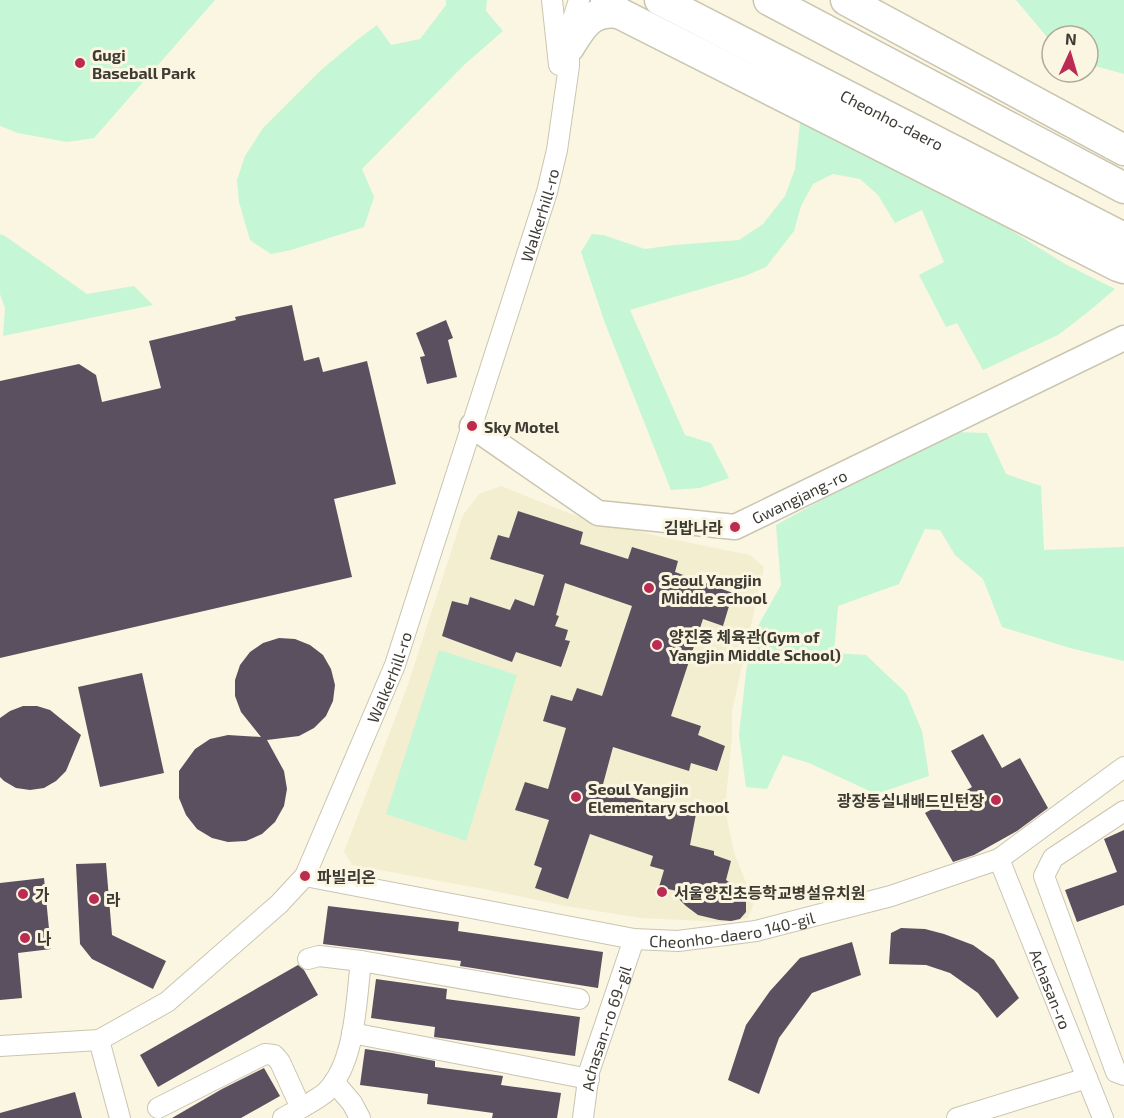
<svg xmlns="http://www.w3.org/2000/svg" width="1124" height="1118" viewBox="0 0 1124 1118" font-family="'Exo 2','Noto Sans KR',sans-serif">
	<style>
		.built { fill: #f4eed1 }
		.green { fill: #c5f6d5 }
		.building { fill: #5a5060 }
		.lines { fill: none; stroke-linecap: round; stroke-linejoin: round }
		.minor-casing { stroke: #cac5b0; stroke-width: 22 }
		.tertiary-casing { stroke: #cac5b0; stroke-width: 27 }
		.primary-casing { stroke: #cac5b0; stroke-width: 33 }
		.minor { stroke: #fff; stroke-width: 20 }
		.tertiary { stroke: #fff; stroke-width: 24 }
		.primary { stroke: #fff; stroke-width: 30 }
		.poi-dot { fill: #bb2b53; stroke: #fbf6e1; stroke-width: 2 }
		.labels { text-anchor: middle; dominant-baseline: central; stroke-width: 6; stroke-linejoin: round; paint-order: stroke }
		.poi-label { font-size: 16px; font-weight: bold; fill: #3d3b33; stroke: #fbf6e1; text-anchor: start }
		.street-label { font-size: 16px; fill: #3d3b33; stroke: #fbf6e1 }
	</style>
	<rect width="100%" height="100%" fill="#fbf6e1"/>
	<path class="built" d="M501 486 571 514 662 537 750 555 764 567 732 711V738L725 809 734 852 754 903 748 918 735 921 720 922 641 918 565 906 489 890 352 865 344 852 407 687 463 515 479 494Z"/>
	<path class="green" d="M0 0H215L94 138 67 142 18 133 0 126Z
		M446 0H487L486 11 503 31 464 65 362 169 374 197 364 227 291 250 271 254 250 240 239 202 237 180 245 156 263 128 321 70 357 40 377 25 391 45 420 39 446 5Z
		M1016 0H1124V74L1088 64V36H1052V43Z
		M801 114 1009 229 1065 264 1115 289 1088 312 1058 335 983 370 957 323 946 327 919 275 944 262 922 210 895 223 878 195 860 179 833 174 813 184 801 206 794 231 766 267 745 276 630 310 685 435 711 443 729 478 700 488 671 490 605 323 581 252 592 234 603 235 645 249 675 245 739 240 763 224 785 196 795 169Z
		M0 234 5 236 87 294 134 286 153 305 3 336 5 308 0 294Z
		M953 432 987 433 1006 474 1041 486 1044 550 1124 547V661L1070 648 1002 627 983 579 955 555 940 530 925 529 899 584 838 606 834 653 866 655 906 693 922 731 929 776 876 794 809 763 783 755 767 789 746 787 739 735 746 672 754 633 781 585 776 525 882 467Z
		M439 650 517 675 466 841 386 814Z"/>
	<path class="building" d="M292 305 304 361 319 357 323 372 367 361 396 484 334 499 352 577 0 658V381L79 364 96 375 102 402 161 388 149 341 236 320 235 317Z
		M446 320 453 338 448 340 457 377 427 384 420 357 425 356 416 333Z
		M518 511 583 532 580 544 628 559 632 547 678 561 675 572 733 593 723 626 703 619 671 716 701 726 698 735 725 746 717 771 691 763 689 771 613 747 602 788 665 808V806L696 814 690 845 714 851V855L731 861 726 880 736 887 746 902V912L740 919 731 921 719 920 698 915 686 906 680 900 677 891 659 887 664 870 650 866 653 856 590 834 568 899 535 888 542 868 534 865 549 820 515 810 525 782 548 789 566 728 543 721 551 695 572 701 577 688 602 696 632 606 565 583 556 615 559 616 555 626 568 630 565 640 570 641 561 667 516 652 512 662 442 636 452 601 468 605 470 597 510 610 515 599 534 606 544 575 490 559 498 535 509 538Z
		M279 638 295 639 310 645 323 655 331 669 335 685 333 701 326 716 314 728 299 736 267 740 284 771 287 789 284 806 275 822 262 834 246 841 228 842 212 838 197 829 186 815 179 798V771L195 749 210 739 228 735 261 737 241 712 235 696V680L240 665 250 652 263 643Z
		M142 673 164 773 100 787 78 687Z
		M23 706H37L50 710 81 735 66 771 56 781 44 788 30 790 16 788 4 781 0 777V718L10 711Z
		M983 734 1002 768 1020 758 1048 808 1017 831 974 855 953 862 925 813 972 787 951 751Z
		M1124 830V905L1077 922 1065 890 1117 872 1104 839Z
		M106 863 112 935 166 961 153 989 92 959 80 944 76 864Z
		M44 878 51 949 18 953 22 998 0 1000V883Z
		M328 906 459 922 458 931 603 952 598 988 460 966 461 961 323 944Z
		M901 928 925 929 944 934 973 945 994 960 1019 998 997 1018 978 993 950 973 926 965 889 964 891 933Z
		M852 942 861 975 812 993 779 1038 759 1094 728 1080 746 1025 770 991 800 958Z
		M298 965 304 970 318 995 158 1087 140 1055Z
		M376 979 447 989 446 999 580 1017 575 1056 434 1037 435 1027 371 1018Z
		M365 1049 392 1053 435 1061V1067L503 1076 501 1085 561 1093 557 1118H492L493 1113 427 1104 428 1094 360 1085Z
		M264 1068 280 1096 241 1118H172L222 1089Z
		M75 1092 82 1118H0V1113Z"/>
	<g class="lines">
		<g class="minor-casing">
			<g id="minor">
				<path d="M552 0 559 65"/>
				<path d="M1124 811 1053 858 1044 876 1116 1072 1124 1075"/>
				<path id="s1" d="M999 859 1103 1118"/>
				<path id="s2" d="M305 876 634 939 678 941 756 931 891 896 999 859 1124 767"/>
				<path d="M308 959 319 956 361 961"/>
				<path d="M352 1033 589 1079"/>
				<path d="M99 1040 120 1118"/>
				<path id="s3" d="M0 1046 99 1040 167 1002 279 904 305 876 395 665 547 192 557 150 569 66V47L573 19 579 0"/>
				<path d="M334 1082 352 1103 360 1118"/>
				<path d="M158 1108 265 1054 274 1055 280 1062 301 1108"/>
				<path d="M283 1118C294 1112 319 1099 327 1091 356 1061 356 1000 361 961L579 999"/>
				<path id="s4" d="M583 1118 589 1072 634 939"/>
				<path d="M957 1118 1087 1078"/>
			</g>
		</g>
		<g class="tertiary-casing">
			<g id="tertiary">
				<path id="s5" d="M472 426 598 513 735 527 1124 338"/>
			</g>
		</g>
		<g class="primary-casing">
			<g id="primary">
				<path d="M606 0 619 13 1118 266 1124 268"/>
				<path id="s6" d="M660 0 1124 238"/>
				<path d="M769 0 1124 188"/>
				<path d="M846 0 1124 150"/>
				<path d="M569 47C582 26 591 9 619 13"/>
			</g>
		</g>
		<use href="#minor" class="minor"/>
		<use href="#tertiary" class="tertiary"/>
		<use href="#primary" class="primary"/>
	</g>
	<g class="poi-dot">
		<circle cx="80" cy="63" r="6"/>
		<circle cx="472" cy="426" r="6"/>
		<circle cx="735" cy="527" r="6"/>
		<circle cx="649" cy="588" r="6"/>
		<circle cx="657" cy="645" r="6"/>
		<circle cx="576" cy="797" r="6"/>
		<circle cx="996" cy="800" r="6"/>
		<circle cx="305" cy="876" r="6"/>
		<circle cx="662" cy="892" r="6"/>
		<circle cx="23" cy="894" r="6"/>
		<circle cx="94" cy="899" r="6"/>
		<circle cx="25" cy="938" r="6"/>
	</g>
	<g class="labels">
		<g class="poi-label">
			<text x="92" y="54">Gugi<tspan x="92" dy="18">Baseball Park</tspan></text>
			<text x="484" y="426">Sky Motel</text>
			<text x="723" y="527" text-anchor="end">김밥나라</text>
			<text x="661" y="579">Seoul Yangjin<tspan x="661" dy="18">Middle school</tspan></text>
			<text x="669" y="636">양진중 체육관(Gym of<tspan x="669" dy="18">Yangjin Middle School)</tspan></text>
			<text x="588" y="788">Seoul Yangjin<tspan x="588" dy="18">Elementary school</tspan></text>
			<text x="984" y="800" text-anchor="end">광장동실내배드민턴장</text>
			<text x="317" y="876">파빌리온</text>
			<text x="674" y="892">서울양진초등학교병설유치원</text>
			<text x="35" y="894">가</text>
			<text x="106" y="899">라</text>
			<text x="37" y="938">나</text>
		</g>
		<g class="street-label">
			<text stroke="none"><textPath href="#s6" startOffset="261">Cheonho-daero</textPath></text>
			<text stroke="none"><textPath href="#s3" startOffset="1066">Walkerhill-ro</textPath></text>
			<text stroke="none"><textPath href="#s5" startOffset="362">Gwangjang-ro</textPath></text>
			<text stroke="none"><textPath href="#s3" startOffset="580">Walkerhill-ro</textPath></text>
			<text stroke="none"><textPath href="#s2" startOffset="434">Cheonho-daero 140-gil</textPath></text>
			<text stroke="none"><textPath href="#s1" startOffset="140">Achasan-ro</textPath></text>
			<text stroke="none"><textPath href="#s4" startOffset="93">Achasan-ro 69-gil</textPath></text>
		</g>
	</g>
	<g transform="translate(1070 54) rotate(4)"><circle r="28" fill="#fbf6e1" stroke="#afab9b" stroke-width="1.5"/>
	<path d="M0-4.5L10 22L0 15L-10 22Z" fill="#bb2b53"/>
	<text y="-9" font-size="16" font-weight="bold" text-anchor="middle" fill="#3d3b33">N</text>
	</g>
</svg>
